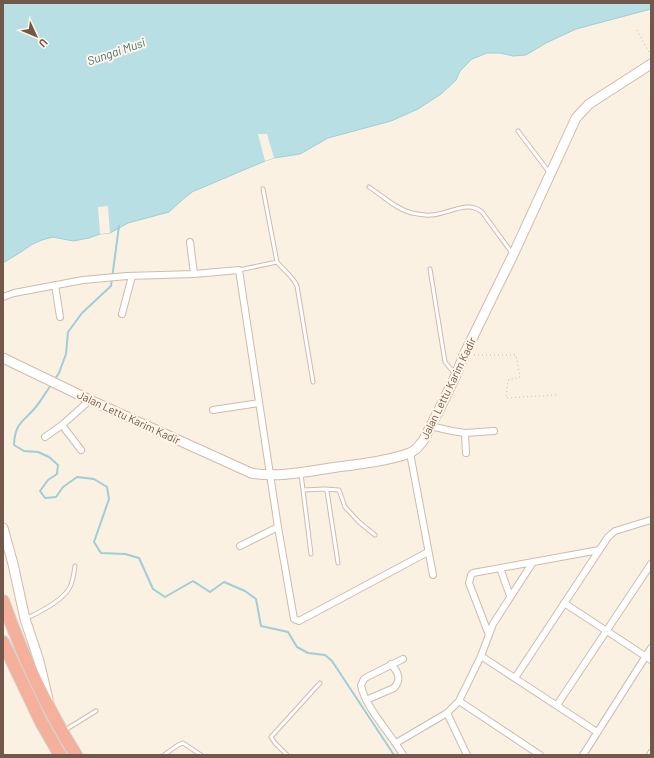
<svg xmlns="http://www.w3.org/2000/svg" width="654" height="758" viewBox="0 0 654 758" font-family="Barlow,sans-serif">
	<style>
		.water { fill: #b8dfe4; stroke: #9eced6 }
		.pier { fill: #fbf1e3 }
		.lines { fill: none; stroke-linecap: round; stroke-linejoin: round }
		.stream { stroke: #9eced6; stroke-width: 2 }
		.lane-casing { stroke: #cebbad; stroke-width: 5 }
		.street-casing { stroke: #cebbad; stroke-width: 8 }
		.secondary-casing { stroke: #d1baaa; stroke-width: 11 }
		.highway-casing { stroke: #d8d0cc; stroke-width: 14 }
		.path { stroke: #d5b29e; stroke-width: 1; stroke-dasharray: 1 3; stroke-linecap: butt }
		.lane { stroke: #fff; stroke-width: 3 }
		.street { stroke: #fff; stroke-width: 6 }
		.secondary { stroke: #fff; stroke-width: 9 }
		.highway { stroke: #f4b09b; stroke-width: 12 }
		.labels { text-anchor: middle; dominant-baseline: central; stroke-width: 4; stroke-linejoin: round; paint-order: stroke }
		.street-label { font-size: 11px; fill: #72574a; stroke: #fff5e8 }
		.water-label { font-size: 12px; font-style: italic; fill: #41767f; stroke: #fff5e8 }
	</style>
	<rect width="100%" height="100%" fill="#fbf1e3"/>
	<path class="water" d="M3 3H651V9L576 29 546 43 526 55 513 56 500 53H487L472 59 460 71 456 80 441 94 418 109 391 121 328 138 300 154 274 158 265 161 192 192 182 200 169 212 128 223 110 233 100 234 89 238 73 241 53 237 42 240 31 245 21 252 3 263Z"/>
	<path class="pier" d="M258 134H267L274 158 265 161Z
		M108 206 110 233 100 234 98 207Z"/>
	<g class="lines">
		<path class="stream" d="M55 379 59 373 66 354 68 332 82 313 111 286 119 226
			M51 385C46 392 41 401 35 408 22 423 15 423 14 445L24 451 38 452 49 457 58 465 57 474 48 480 40 491 45 498 56 497 63 487 77 477 94 479 107 487 109 499 94 542 101 553 125 554 139 558 153 589 165 597 193 581 210 592 224 582 245 591 256 599 261 626 288 632 297 647 308 653 325 655 332 661 394 755"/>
		<g class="lane-casing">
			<path id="lane" d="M518 131 549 172
				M369 187C383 196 396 209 412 213 418 214 425 216 431 215 448 215 467 199 482 212L512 253
				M277 262C283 270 293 276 297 286L313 382
				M430 269 445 362 455 374
				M239 270 277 262 263 189
				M301 474 311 554
				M325 489 339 490 345 507 360 523 375 535
				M304 490 324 489 327 491 338 563
				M27 618C40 612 63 601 70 587 73 581 74 573 75 566
				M65 730 96 711
				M164 755 178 745 183 743 201 755
				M287 755 275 743 271 737 320 683"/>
		</g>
		<g class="street-casing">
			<path id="street" d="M190 242 194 274
				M55 285 60 317
				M3 297 14 293 83 280 127 276 194 274 239 270 278 527 294 619 299 621 428 552
				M122 314 132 276
				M213 410 259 403
				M62 425 81 450
				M430 426 452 431 465 433 494 431
				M465 433 466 453
				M45 437 62 425 90 400
				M410 453 433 575
				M240 546 278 527
				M500 568 510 596
				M564 603 651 660
				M489 635 469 583 471 575 473 573 599 550
				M481 656 597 732
				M515 678 608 537 615 531 651 520
				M366 700 394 688C402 679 398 672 391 664
				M459 701 540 755
				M557 705 651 564
				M396 743 447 713
				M403 755C392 735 364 706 361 685L364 679 367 677 403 659
				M467 755 447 713 459 701 481 656 493 624 533 562
				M583 755 651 648
				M650 755 651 753"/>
		</g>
		<g class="secondary-casing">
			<path id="secondary" d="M3 358 90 400 251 473C279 478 309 471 337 467 361 464 387 461 410 453L416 449 423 441 440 408 456 375 464 355 513 255 576 118 589 104 651 64
				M3 528 13 564 25 619 39 661 48 699"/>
		</g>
		<g class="highway-casing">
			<path id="highway" d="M3 601C22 654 46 707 76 755
				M3 642 41 722 60 755"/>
		</g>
		<path class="path" d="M637 30 651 56
			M474 355H516L520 377 508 380 506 398 556 395"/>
		<use href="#lane" class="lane"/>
		<use href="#street" class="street"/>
		<use href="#secondary" class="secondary"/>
		<use href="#highway" class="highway"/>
	</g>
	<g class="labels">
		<g class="street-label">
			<text transform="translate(448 388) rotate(-64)">Jalan Lettu Karim Kadir</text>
			<text transform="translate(129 417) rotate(25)">Jalan Lettu Karim Kadir</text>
		</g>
		<g class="water-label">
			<text transform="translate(116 51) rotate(-19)">Sungai Musi</text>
		</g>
	</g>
	<rect width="654" height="758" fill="none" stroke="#72574a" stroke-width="8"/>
	<g transform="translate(36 36) rotate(134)" stroke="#fff5e8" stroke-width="3" paint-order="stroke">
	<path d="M0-3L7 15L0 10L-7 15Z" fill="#72574a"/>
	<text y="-6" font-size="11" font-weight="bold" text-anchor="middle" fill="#72574a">U</text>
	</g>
</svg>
